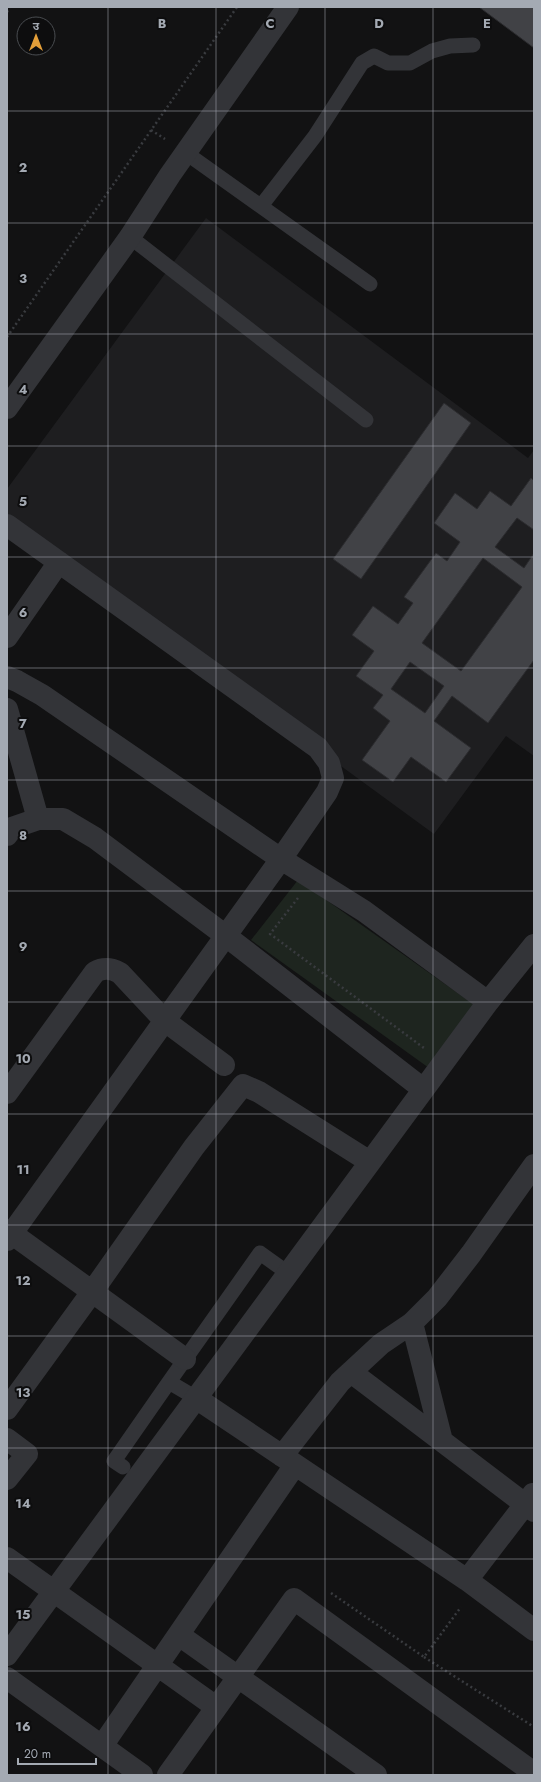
<svg xmlns="http://www.w3.org/2000/svg" width="541" height="1782" viewBox="0 0 541 1782" font-family="Jost,'Noto Sans Devanagari',sans-serif">
	<style>
		.built { fill: #1e1e20 }
		.green { fill: #1e251f }
		.building { fill: #414246; stroke: #2c2c2f; fill-rule: evenodd }
		.lines { fill: none; stroke-linecap: round; stroke-linejoin: round }
		.path { stroke: #393b3f; stroke-width: 2.5; stroke-dasharray: 2 3; stroke-linecap: butt }
		.service { stroke: #333438; stroke-width: 15 }
		.minor { stroke: #333438; stroke-width: 22 }
		.grid { fill: none; stroke: #a4aab3; stroke-width: 1; stroke-opacity: 0.55 }
		.grid-label { font-size: 13px; text-anchor: middle; font-weight: bold; fill: #a4aab3; stroke: #0d0d0e; stroke-width: 4; stroke-linejoin: round; paint-order: stroke }
	</style>
	<rect width="100%" height="100%" fill="#121213"/>
	<path class="built" d="M206 218 528 458 534 450V756L506 736 434 834 7 522V489Z"/>
	<path class="green" d="M298 880 476 1006 429 1068 251 940Z"/>
	<path class="building" d="M479 7H534V48Z
		M444 403 471 423 361 579 333 559Z
		M531 478 534 481V530L517 518 495 547 524 568 534 553V660L488 723 452 696 434 721 471 748 446 782 411 757 393 782 362 760 390 721 373 708 383 695 356 676 374 651 352 635 373 606 398 624 413 603 404 597 436 553 447 561 460 542 434 523 455 493 477 509 490 491 511 506ZM483 558 522 587 461 671 422 643ZM410 662 444 686 425 713 391 689Z"/>
	<g class="lines">
		<path class="path" d="M7 12 10 7
			M151 130 165 139
			M7 337 237 7
			M298 898 270 934 424 1048
			M331 1593 424 1657 461 1607
			M424 1657 534 1727"/>
		<path class="service" d="M186 153 370 284
			M261 206 315 136 362 63 374 56 388 63H410L432 51 450 46 473 45
			M130 237 366 420
			M196 1398 169 1382 260 1253 288 1273
			M123 1467 114 1461 169 1382"/>
		<path class="minor" d="M7 408 130 237 170 175 288 7
			M7 525 318 748 329 763 333 778 327 792 281 859 7 1240
			M7 637 59 562
			M7 677 17 681 42 695 281 859 364 911 488 1002
			M7 709 38 819
			M7 835 12 828 38 819H63L95 838 226 936 423 1089
			M7 1093 95 972C104 967 111 968 120 973L165 1021 224 1065
			M7 1230 185 1359
			M412 1323 442 1441
			M351 1372 534 1511
			M196 1398 467 1580 534 1630
			M7 1409 92 1292 194 1147 243 1085 259 1092 370 1162
			M7 1439 27 1454 7 1479
			M282 1456 340 1382 381 1344 412 1323 437 1298 471 1254 534 1165
			M7 1558 216 1707
			M467 1580 533 1494
			M179 1635 376 1775
			M7 1655 488 1002 534 945
			M7 1678 142 1775
			M102 1746 295 1465
			M168 1775 294 1599 534 1773"/>
	</g>
	<path class="grid" d="M108 7V1775M216 7V1775M325 7V1775M433 7V1775M7 111H534M7 223H534M7 334H534M7 446H534M7 557H534M7 668H534M7 780H534M7 891H534M7 1002H534M7 1114H534M7 1225H534M7 1336H534M7 1448H534M7 1559H534M7 1671H534"/>
	<g class="grid-label">
		<text x="162" y="28">B</text>
		<text x="270" y="28">C</text>
		<text x="379" y="28">D</text>
		<text x="487" y="28">E</text>
		<text x="23" y="172">2</text>
		<text x="23" y="283">3</text>
		<text x="23" y="394">4</text>
		<text x="23" y="506">5</text>
		<text x="23" y="617">6</text>
		<text x="23" y="728">7</text>
		<text x="23" y="840">8</text>
		<text x="23" y="951">9</text>
		<text x="23" y="1063">10</text>
		<text x="23" y="1174">11</text>
		<text x="23" y="1285">12</text>
		<text x="23" y="1397">13</text>
		<text x="23" y="1508">14</text>
		<text x="23" y="1619">15</text>
		<text x="23" y="1731">16</text>
	</g>
	<rect width="541" height="1782" fill="none" stroke="#a4aab3" stroke-width="16"/>
	<g transform="translate(36 36)"><circle r="19" fill="#0d0d0e" stroke="#494c50"/>
	<path d="M0-3L7 15L0 10L-7 15Z" fill="#e49f39"/>
	<text y="-6" font-size="11" font-weight="bold" text-anchor="middle" fill="#a4aab3">उ</text>
	</g>
	<path d="M18 1758v6h78v-6" fill="none" stroke="#a4aab3" stroke-width="2"/>
	<text x="24" y="1758" font-size="12" fill="#a4aab3" stroke="#0d0d0e" stroke-width="3" paint-order="stroke">20 m</text>
</svg>
